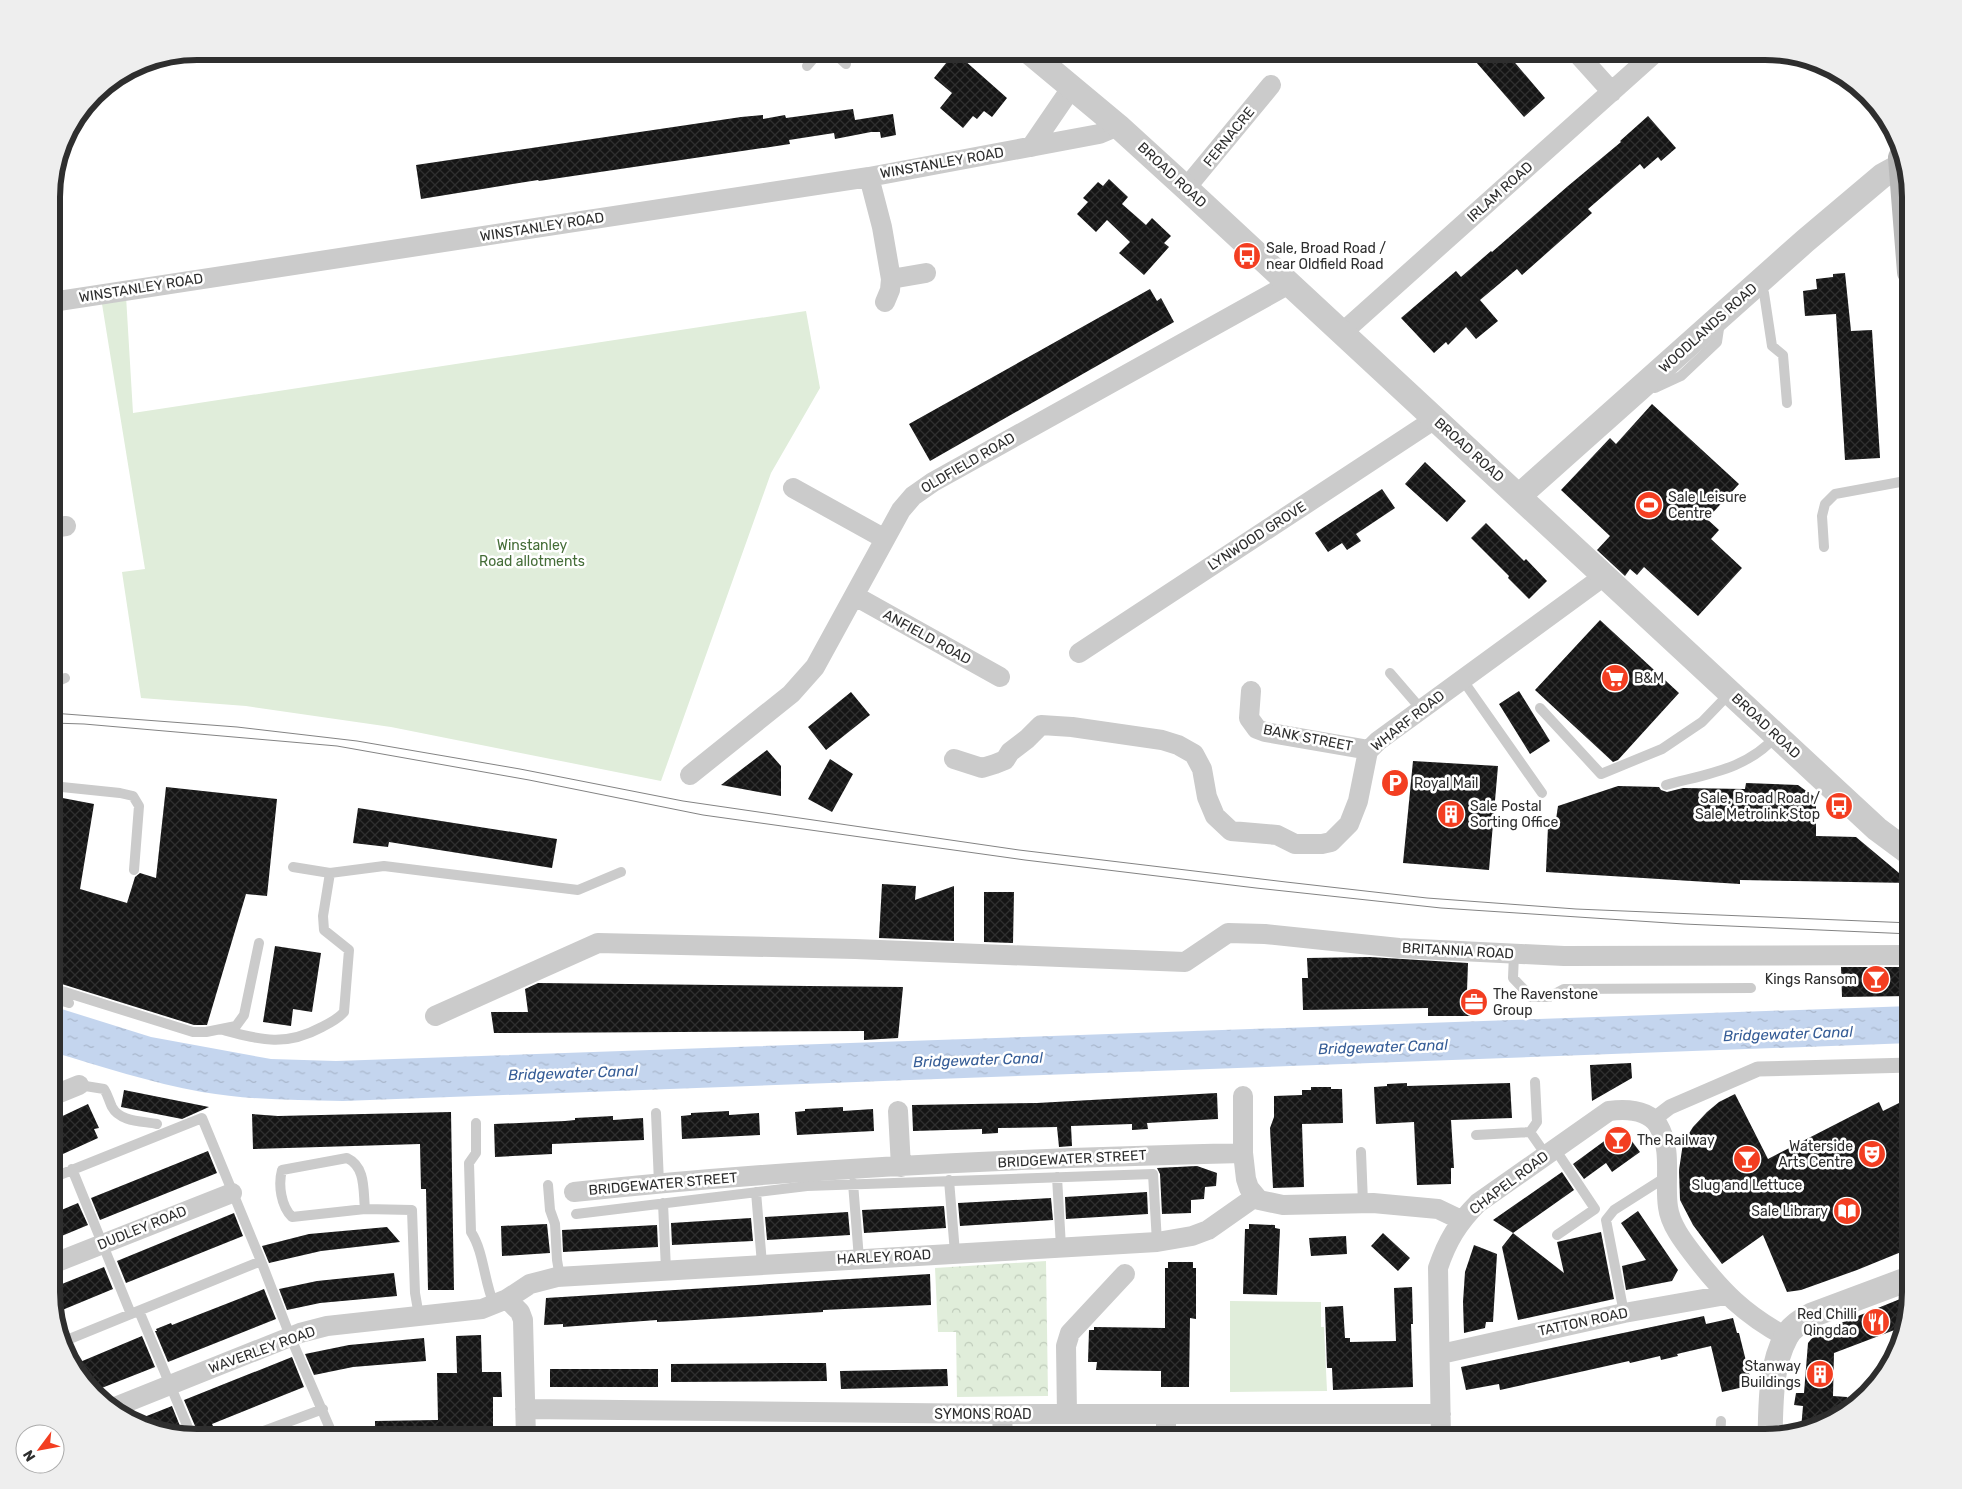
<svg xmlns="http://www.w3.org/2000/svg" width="1962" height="1489" viewBox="0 0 1962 1489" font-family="Rubik,sans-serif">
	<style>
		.green { fill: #e0edda }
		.park { fill: url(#park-crowns) }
		.water { fill: url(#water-ripples) }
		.building { fill: url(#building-cross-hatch) }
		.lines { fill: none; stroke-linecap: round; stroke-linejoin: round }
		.service { stroke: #cbcbcb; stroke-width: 10 }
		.pedestrian { stroke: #cbcbcb; stroke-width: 15 }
		.minor { stroke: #cbcbcb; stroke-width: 20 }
		.tertiary { stroke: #cbcbcb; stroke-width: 25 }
		.secondary { stroke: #b8b8b8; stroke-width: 28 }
		.tram { stroke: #838383; stroke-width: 1 }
		.labels { text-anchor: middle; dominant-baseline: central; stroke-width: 5; stroke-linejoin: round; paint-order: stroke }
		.street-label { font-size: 14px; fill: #2e2e2e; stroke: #fff }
		.poi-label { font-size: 14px; fill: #2e2e2e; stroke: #fff; text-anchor: start }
		.park-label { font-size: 14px; fill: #456d38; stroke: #fff }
		.water-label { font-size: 15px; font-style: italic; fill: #355c96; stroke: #fff }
		.rim { fill: none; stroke: #2e2e2e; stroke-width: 6 }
	</style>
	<defs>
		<pattern id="park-crowns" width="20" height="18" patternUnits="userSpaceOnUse" patternTransform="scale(1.25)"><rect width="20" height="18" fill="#e0edda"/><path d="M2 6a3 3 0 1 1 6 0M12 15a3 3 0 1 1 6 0" fill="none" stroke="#c0ccbb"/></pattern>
		<pattern id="water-ripples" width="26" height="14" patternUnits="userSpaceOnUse" patternTransform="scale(1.25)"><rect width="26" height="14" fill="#c4d5ee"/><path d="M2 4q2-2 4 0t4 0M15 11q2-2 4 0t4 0" fill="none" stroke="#a9b7cc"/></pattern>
		<pattern id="building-cross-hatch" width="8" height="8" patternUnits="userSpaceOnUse" patternTransform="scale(1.25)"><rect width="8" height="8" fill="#151515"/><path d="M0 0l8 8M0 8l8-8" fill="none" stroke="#2f2f2f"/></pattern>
	</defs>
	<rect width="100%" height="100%" fill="#fff"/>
	<path class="green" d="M126 296 133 413 806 311 820 388 771 473 661 781 391 727 246 706 141 698 122 572 145 569 102 304Z
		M1230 1301 1321 1302V1327H1324L1327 1391 1230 1392Z"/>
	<path class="park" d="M1046 1261 1048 1396 957 1397 956 1332H938L935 1268Z"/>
	<path class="water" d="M52 1006 151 1037 271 1059 336 1061 1911 1006V1043L343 1101C296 1100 249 1100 202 1092 151 1083 101 1066 52 1052Z"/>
	<path class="building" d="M1488 51H1505L1545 98 1524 117 1476 62Z
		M955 52 1007 98 992 117 984 111 977 119 973 116 963 128 940 108 952 93 934 78Z
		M853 109 855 120 893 114 896 135 881 138 880 132H871L835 139 834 133 789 140 790 144 539 181 538 180 421 199 416 165 741 117 763 115V119L785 115 786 118Z
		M1648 116 1676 148 1661 161 1658 157 1644 169 1640 164 1588 209 1592 213 1522 275 1517 269 1480 300 1498 321 1476 339 1466 327 1448 345 1446 342 1434 353 1401 318 1456 271 1461 277 1491 251 1492 252 1568 186 1621 142 1620 141Z
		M1109 179 1128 197 1122 204 1146 225 1152 218 1171 236 1164 243 1169 247 1144 275 1119 253 1130 242 1107 220 1096 232 1077 214 1088 202 1083 198 1098 182 1103 186Z
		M1845 273 1851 331 1872 330 1880 458 1845 460 1836 314 1805 316 1803 291 1817 289 1816 279 1833 277V274Z
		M1150 289 1157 301 1161 298 1174 322 930 461 909 424Z
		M1652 404 1739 484 1707 519 1719 530 1711 539 1742 568 1698 616 1644 567 1637 575 1630 569 1625 576 1597 550 1610 536 1561 490 1610 438 1616 444Z
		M1425 462 1466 501 1447 522 1405 484Z
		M1382 489 1395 508 1356 534 1361 541 1347 550 1342 543 1328 552 1315 533Z
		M1486 523 1524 561 1526 559 1547 581 1529 599 1508 578 1509 576 1471 538Z
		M1600 620 1679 693 1618 760 1613 762 1535 690Z
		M1519 691 1550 741 1530 754 1499 704Z
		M851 692 870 715 826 750 808 727Z
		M767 750 781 766V796L721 785Z
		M830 759 853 774 832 812 808 799Z
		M1413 761 1498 766 1489 870 1403 863Z
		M1746 783 1798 785 1816 798V836L1856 837 1911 883 1740 880V884L1546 872 1548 826H1555L1558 806 1618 786 1659 787 1661 790 1667 792 1683 788 1745 789Z
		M166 787 277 799 267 896 246 894 207 1025H194L52 981V796L94 804 80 889 127 903 135 877 140 873 156 878Z
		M358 808 557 839 552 868 389 842 388 847 353 843Z
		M882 884 916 886 915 900 954 886V941L879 938Z
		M984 892H1014L1013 943 984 942Z
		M275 946 321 953 312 1012 293 1009 291 1026 263 1022Z
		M1370 957 1468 963 1467 991H1473V1016H1428V1008L1303 1010 1302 978H1308L1307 958Z
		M1841 967H1911V996L1842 997Z
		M538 983 903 987 898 1038 864 1040V1031L494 1033 491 1012H528L525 989Z
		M1631 1063 1632 1078 1592 1101 1590 1065Z
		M1407 1083V1086L1510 1083 1512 1118 1451 1120 1454 1168H1451V1184L1417 1185 1414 1122 1376 1124 1374 1087 1387 1086V1084Z
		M1311 1087H1331V1089H1342L1343 1123 1302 1124 1304 1187 1273 1188 1270 1128 1274 1117V1096L1302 1095V1090H1311Z
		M124 1090 209 1107 182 1119 121 1107Z
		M1217 1093 1218 1119 1147 1123 1148 1129 1132 1130V1124L1071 1126 1072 1146 1059 1147 1057 1127 998 1128V1133L982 1134V1129L913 1131 912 1105 1037 1103Z
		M1735 1094 1768 1159 1879 1102 1883 1111 1911 1097V1248L1857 1270 1801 1290 1787 1292 1763 1235 1722 1264 1693 1225 1680 1200 1679 1170 1683 1143 1693 1127 1707 1112 1719 1102Z
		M88 1104 99 1128 94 1129 98 1138 52 1159V1121Z
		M843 1107V1111L873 1109 874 1131 797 1135 795 1112 805 1111V1109Z
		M729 1111V1115L759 1113 760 1135 682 1139 681 1116 691 1115V1113Z
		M451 1112 454 1290H428L426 1189H421L420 1144 253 1149 252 1114 278 1116Z
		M613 1116V1120L643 1118 644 1140 552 1144V1154L495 1157 494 1124 565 1121 575 1120V1118Z
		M1622 1128 1640 1152 1612 1172 1606 1163 1584 1179 1573 1164Z
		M208 1151 217 1173 100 1220 91 1198Z
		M1197 1166 1217 1173 1216 1186 1205 1187 1204 1199 1191 1200V1213L1162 1214 1160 1174 1157 1168Z
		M1562 1172 1574 1190 1513 1233 1493 1220Z
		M1147 1192 1148 1214 1066 1219 1065 1197Z
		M1051 1198 1053 1220 960 1226 958 1203Z
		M78 1203 88 1225 52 1240V1214Z
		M944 1206 946 1228 864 1233 862 1210Z
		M1638 1211 1678 1270 1672 1281 1626 1290 1622 1266 1646 1260 1621 1223Z
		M848 1212 850 1235 767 1240 765 1217Z
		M234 1213 243 1236 126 1283 117 1261Z
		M751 1218 753 1241 672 1245 671 1223Z
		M547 1224 550 1253 502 1256 501 1226Z
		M1249 1224 1275 1225V1228L1280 1229 1277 1295 1243 1294 1245 1229H1249Z
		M657 1225 658 1247 563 1252 562 1230Z
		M387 1227 400 1242 321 1251 269 1263 262 1246 309 1234Z
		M1601 1232 1614 1299 1518 1320 1502 1247 1513 1233 1564 1273 1557 1242Z
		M1383 1233 1410 1258 1398 1271 1371 1246Z
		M1346 1236 1347 1254 1311 1256 1309 1238Z
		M1474 1245 1497 1254 1493 1322H1486L1485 1328 1464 1333 1463 1302 1465 1272Z
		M1168 1262H1193V1268H1196V1319L1190 1318 1189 1387H1161V1371L1096 1370 1097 1362H1088L1089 1330H1094V1327L1165 1328V1268H1168Z
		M104 1267 113 1289 55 1313 52 1301V1288Z
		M394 1273 397 1296 320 1303 287 1310 279 1289 317 1281Z
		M930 1274 931 1305 823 1310V1312L678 1321 657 1322V1320L563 1327V1324L544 1325 546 1298Z
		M1412 1287 1413 1324H1411L1413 1387 1333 1390 1332 1368H1327L1325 1307 1343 1306 1345 1338H1350V1342L1396 1341 1394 1288Z
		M264 1289 276 1319 168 1362 155 1331H157L156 1329 171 1323 172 1325Z
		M1910 1295 1905 1326 1834 1353 1833 1396 1847 1397 1846 1409 1844 1411 1832 1409V1421L1829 1423 1801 1429 1803 1406 1794 1405 1796 1393H1804L1808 1343 1816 1333Z
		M1704 1316 1706 1324 1733 1318 1737 1333H1739L1752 1385 1722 1392 1711 1346 1677 1354 1678 1356 1661 1360 1660 1356 1630 1363 1629 1361 1500 1390 1499 1384 1466 1390 1461 1367Z
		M481 1335 482 1372H501L502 1397H493V1436L375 1434V1421L438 1420 437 1373H457L456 1336Z
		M142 1336 155 1367 94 1391 78 1371 83 1369 80 1362Z
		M424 1338 426 1361 353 1367 314 1375 305 1354 349 1345Z
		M292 1357 304 1387 212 1424 213 1426 198 1433 184 1400Z
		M785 1363H826L827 1381 671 1382V1364Z
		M550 1369H658V1387H550Z
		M947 1369 948 1386 841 1389 840 1371Z
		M172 1406 184 1436 150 1430 134 1421Z"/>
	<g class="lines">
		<path class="service" d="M832 51 846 64
			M807 66 820 51
			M1756 285 1764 293 1772 346 1783 355 1787 403
			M1655 388 1681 376 1717 342 1720 322
			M1824 547 1822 516 1825 504 1835 494 1911 480
			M1390 673 1421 709
			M1462 679 1542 793
			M52 684 65 678
			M1540 708 1601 774 1662 749 1702 722 1730 693
			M1666 785C1706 774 1748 769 1776 736
			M52 786 120 793 133 796 139 806 134 870
			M330 873 384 866 578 890 621 872
			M1514 954 1513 978 1531 997H1549L1564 989 1751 988
			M52 988 193 1032H206L236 1026 244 1015 259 943
			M52 998 69 1003
			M223 1030C261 1040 285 1047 322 1027 330 1023 338 1019 344 1012L349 950 324 930 323 916 330 873 293 867
			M79 1085 104 1089C108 1095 109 1101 112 1107 120 1122 142 1121 157 1124
			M656 1113 659 1183
			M476 1123V1153L469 1163 471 1232C484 1252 484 1282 494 1304
			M1530 1132 1537 1122 1535 1082
			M1476 1135 1530 1132 1546 1155
			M1555 1149 1595 1209 1557 1235
			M1361 1152 1363 1203
			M347 1158C366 1167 363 1190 365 1209L292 1217C281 1206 278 1185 282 1170Z
			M72 1169 131 1314
			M1057 1177 1061 1247
			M52 1178 202 1118 261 1261 290 1336 334 1438
			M949 1180 955 1253
			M853 1183 859 1259
			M548 1185 550 1210 555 1224 557 1260 560 1277
			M756 1192 762 1264
			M663 1203 666 1270
			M365 1209 412 1210 415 1293 419 1316
			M576 1214 807 1186 1153 1174 1157 1242
			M139 1311 192 1437
			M1624 1313 1606 1220 1614 1210 1666 1177
			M62 1342 261 1261
			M245 1438 323 1409
			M1720 1438 1721 1421"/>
		<path class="pedestrian" d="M1653 1120 1670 1107 1758 1069 1911 1065"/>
		<path class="minor" d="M1575 51 1612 92
			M1031 147 1072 87
			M869 177 882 227 891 279 890 290 885 302
			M1186 188 1271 85
			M891 279 926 273
			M52 302 869 177 1099 134 1118 126
			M1343 332 1657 51
			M793 488 885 539
			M52 528 66 526
			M855 596 1000 677
			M1079 653 1435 419
			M1251 691 1249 718 1257 729 1265 732 1369 750
			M954 759 982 768 995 764 1005 760 1010 752 1027 739 1041 725 1072 727 1162 740 1178 745 1194 754 1202 769 1207 797 1215 816 1231 831 1277 835 1295 844H1322L1331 842 1349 824 1358 801 1368 751 1378 741 1596 582 1602 575
			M690 775 791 694 815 667 901 510 913 496 933 482 1289 284
			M435 1016 598 943 855 949 1185 962 1228 933 1265 934 1399 948 1564 956 1911 955
			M52 1096 79 1085
			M1243 1096V1153L1246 1179 1249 1188 1259 1200 1283 1205 1373 1203 1438 1209 1461 1220
			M898 1111 901 1167
			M574 1192C796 1168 1020 1158 1243 1153
			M52 1264 232 1193
			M507 1299 520 1312 523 1320 526 1438
			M1441 1354 1624 1313 1726 1295
			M110 1409 300 1333 327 1326 482 1309 507 1299 530 1284 557 1277 1157 1242 1192 1236 1208 1230 1255 1197
			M525 1409 1002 1414H1441
			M1002 1414 1003 1438
			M1067 1414 1066 1346 1070 1333 1125 1274
			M1166 1414V1438
			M1441 1438 1438 1268C1447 1241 1458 1223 1478 1203L1609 1111C1625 1109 1647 1109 1658 1125 1673 1150 1664 1181 1668 1207 1670 1224 1683 1241 1693 1254 1722 1292 1744 1314 1786 1337"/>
		<path class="tertiary" d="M1028 51 1118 126 1186 188 1877 829 1908 852 1911 851
			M1519 496 1805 241 1882 176 1902 165
			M1770 1437C1771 1405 1770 1366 1786 1337 1791 1327 1802 1320 1812 1315L1911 1278"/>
		<path class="secondary" d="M1902 158 1911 272"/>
		<path class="tram" d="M52 713 237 727 357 741 520 769 683 801 1019 850 1286 882 1427 898 1576 909 1911 923
			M52 723 84 724 337 746 529 780 703 815 1025 860 1256 888 1441 908 1684 924 1911 934"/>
	</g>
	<defs>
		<g id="bus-disc" transform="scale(1.4375)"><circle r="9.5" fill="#f33e21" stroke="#fff"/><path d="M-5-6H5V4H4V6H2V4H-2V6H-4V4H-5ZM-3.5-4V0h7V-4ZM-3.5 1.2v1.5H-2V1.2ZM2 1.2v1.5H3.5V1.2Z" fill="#fff"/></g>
		<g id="stadium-disc" transform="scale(1.4375)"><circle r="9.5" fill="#f33e21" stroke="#fff"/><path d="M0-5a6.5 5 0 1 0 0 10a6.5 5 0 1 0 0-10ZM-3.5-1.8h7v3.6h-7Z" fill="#fff"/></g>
		<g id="supermarket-disc" transform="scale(1.4375)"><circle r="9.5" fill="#f33e21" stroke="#fff"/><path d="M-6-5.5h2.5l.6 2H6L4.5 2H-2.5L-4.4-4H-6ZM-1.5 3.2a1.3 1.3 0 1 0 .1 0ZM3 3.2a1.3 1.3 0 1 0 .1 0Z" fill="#fff"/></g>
		<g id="parking-disc" transform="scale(1.4375)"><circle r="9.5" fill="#f33e21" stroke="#fff"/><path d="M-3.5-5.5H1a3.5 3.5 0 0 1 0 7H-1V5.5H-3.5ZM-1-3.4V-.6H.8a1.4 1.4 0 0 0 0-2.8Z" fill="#fff"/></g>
		<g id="building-disc" transform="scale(1.4375)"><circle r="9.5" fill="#f33e21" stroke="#fff"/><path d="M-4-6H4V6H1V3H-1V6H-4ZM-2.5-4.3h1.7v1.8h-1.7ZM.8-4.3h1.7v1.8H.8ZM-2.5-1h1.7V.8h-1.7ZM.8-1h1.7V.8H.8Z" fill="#fff"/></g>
		<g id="bar-disc" transform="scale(1.4375)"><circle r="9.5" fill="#f33e21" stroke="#fff"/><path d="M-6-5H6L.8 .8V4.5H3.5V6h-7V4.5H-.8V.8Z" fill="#fff"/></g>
		<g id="office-disc" transform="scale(1.4375)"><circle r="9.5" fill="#f33e21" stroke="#fff"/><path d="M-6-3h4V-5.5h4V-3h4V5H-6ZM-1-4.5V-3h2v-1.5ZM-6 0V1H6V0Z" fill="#fff"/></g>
		<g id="theatre-disc" transform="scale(1.4375)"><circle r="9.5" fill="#f33e21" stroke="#fff"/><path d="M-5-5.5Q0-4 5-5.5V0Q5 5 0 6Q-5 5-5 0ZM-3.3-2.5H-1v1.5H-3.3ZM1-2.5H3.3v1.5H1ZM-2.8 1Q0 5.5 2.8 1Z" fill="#fff"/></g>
		<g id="library-disc" transform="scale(1.4375)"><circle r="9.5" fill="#f33e21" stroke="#fff"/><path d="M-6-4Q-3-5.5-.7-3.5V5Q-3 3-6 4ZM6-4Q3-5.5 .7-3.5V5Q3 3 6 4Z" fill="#fff"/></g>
		<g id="restaurant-disc" transform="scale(1.4375)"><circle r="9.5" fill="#f33e21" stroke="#fff"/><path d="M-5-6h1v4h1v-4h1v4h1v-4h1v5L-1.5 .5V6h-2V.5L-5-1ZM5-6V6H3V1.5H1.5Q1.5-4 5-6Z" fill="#fff"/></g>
	</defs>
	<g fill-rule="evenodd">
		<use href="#bus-disc" x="1247" y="256"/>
		<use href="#stadium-disc" x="1649" y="505"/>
		<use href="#supermarket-disc" x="1615" y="678"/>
		<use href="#parking-disc" x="1395" y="783"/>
		<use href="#bus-disc" x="1839" y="806"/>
		<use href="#building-disc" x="1451" y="814"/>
		<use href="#bar-disc" x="1876" y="979"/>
		<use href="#office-disc" x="1474" y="1002"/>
		<use href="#bar-disc" x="1618" y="1140"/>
		<use href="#theatre-disc" x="1872" y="1154"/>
		<use href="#bar-disc" x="1747" y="1159"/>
		<use href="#library-disc" x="1847" y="1211"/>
		<use href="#restaurant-disc" x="1876" y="1322"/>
		<use href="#building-disc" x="1820" y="1374"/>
	</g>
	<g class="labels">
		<g class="street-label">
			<text transform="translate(1229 137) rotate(-51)">FERNACRE</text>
			<text transform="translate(942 163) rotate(-10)">WINSTANLEY ROAD</text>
			<text transform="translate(1172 175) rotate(43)">BROAD ROAD</text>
			<text transform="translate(1500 192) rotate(-42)">IRLAM ROAD</text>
			<text transform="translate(542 227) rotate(-9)">WINSTANLEY ROAD</text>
			<text transform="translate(141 288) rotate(-9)">WINSTANLEY ROAD</text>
			<text transform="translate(1708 328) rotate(-42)">WOODLANDS ROAD</text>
			<text transform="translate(1469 450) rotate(42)">BROAD ROAD</text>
			<text transform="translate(968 463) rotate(-30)">OLDFIELD ROAD</text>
			<text transform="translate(1257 536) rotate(-33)">LYNWOOD GROVE</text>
			<text transform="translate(927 637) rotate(29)">ANFIELD ROAD</text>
			<text transform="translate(1408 721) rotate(-38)">WHARF ROAD</text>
			<text transform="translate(1766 726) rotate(43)">BROAD ROAD</text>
			<text transform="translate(1308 738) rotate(11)">BANK STREET</text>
			<text transform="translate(1458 951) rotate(3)">BRITANNIA ROAD</text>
			<text transform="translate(1072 1159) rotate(-3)">BRIDGEWATER STREET</text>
			<text transform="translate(1509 1183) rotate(-37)">CHAPEL ROAD</text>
			<text transform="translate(663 1184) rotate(-5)">BRIDGEWATER STREET</text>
			<text transform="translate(142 1228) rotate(-22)">DUDLEY ROAD</text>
			<text transform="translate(884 1257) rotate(-3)">HARLEY ROAD</text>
			<text transform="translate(1583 1322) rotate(-12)">TATTON ROAD</text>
			<text transform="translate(262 1350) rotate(-20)">WAVERLEY ROAD</text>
			<text x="983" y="1414">SYMONS ROAD</text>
		</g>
		<g class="poi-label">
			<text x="1266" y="248">Sale, Broad Road /<tspan x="1266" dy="16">near Oldfield Road</tspan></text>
			<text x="1668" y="497">Sale Leisure<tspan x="1668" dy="16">Centre</tspan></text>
			<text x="1634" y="678">B&amp;M</text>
			<text x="1414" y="783">Royal Mail</text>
			<text x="1820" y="798" text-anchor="end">Sale, Broad Road /<tspan x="1820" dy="16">Sale Metrolink Stop</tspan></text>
			<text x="1470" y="806">Sale Postal<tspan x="1470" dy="16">Sorting Office</tspan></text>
			<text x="1857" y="979" text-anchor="end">Kings Ransom</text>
			<text x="1493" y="994">The Ravenstone<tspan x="1493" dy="16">Group</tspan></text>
			<text x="1637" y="1140">The Railway</text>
			<text x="1853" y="1146" text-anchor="end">Waterside<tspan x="1853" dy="16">Arts Centre</tspan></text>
			<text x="1747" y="1185" text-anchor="middle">Slug and Lettuce</text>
			<text x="1828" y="1211" text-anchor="end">Sale Library</text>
			<text x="1857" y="1314" text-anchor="end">Red Chilli<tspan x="1857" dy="16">Qingdao</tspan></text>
			<text x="1801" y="1366" text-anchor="end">Stanway<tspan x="1801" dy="16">Buildings</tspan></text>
		</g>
		<g class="park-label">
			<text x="532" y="545">Winstanley<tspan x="532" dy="16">Road allotments</tspan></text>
		</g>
		<g class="water-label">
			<text transform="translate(1788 1034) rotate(-2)">Bridgewater Canal</text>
			<text transform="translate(1383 1047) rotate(-2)">Bridgewater Canal</text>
			<text transform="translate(978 1060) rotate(-2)">Bridgewater Canal</text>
			<text transform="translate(573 1073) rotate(-2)">Bridgewater Canal</text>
		</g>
	</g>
	<path d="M0 0H1962V1489H0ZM197 60H1765A137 137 0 0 1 1902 197V1292A137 137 0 0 1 1765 1429H197A137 137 0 0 1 60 1292V197A137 137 0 0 1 197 60Z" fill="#eee" fill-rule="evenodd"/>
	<path class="rim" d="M197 60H1765A137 137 0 0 1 1902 197V1292A137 137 0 0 1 1765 1429H197A137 137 0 0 1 60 1292V197A137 137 0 0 1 197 60Z"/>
	<g transform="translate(40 1449) rotate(238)"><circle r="24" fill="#ffffff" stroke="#ababab"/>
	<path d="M0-4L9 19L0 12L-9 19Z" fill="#f33e21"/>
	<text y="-8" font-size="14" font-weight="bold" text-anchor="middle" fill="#2e2e2e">N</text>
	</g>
</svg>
